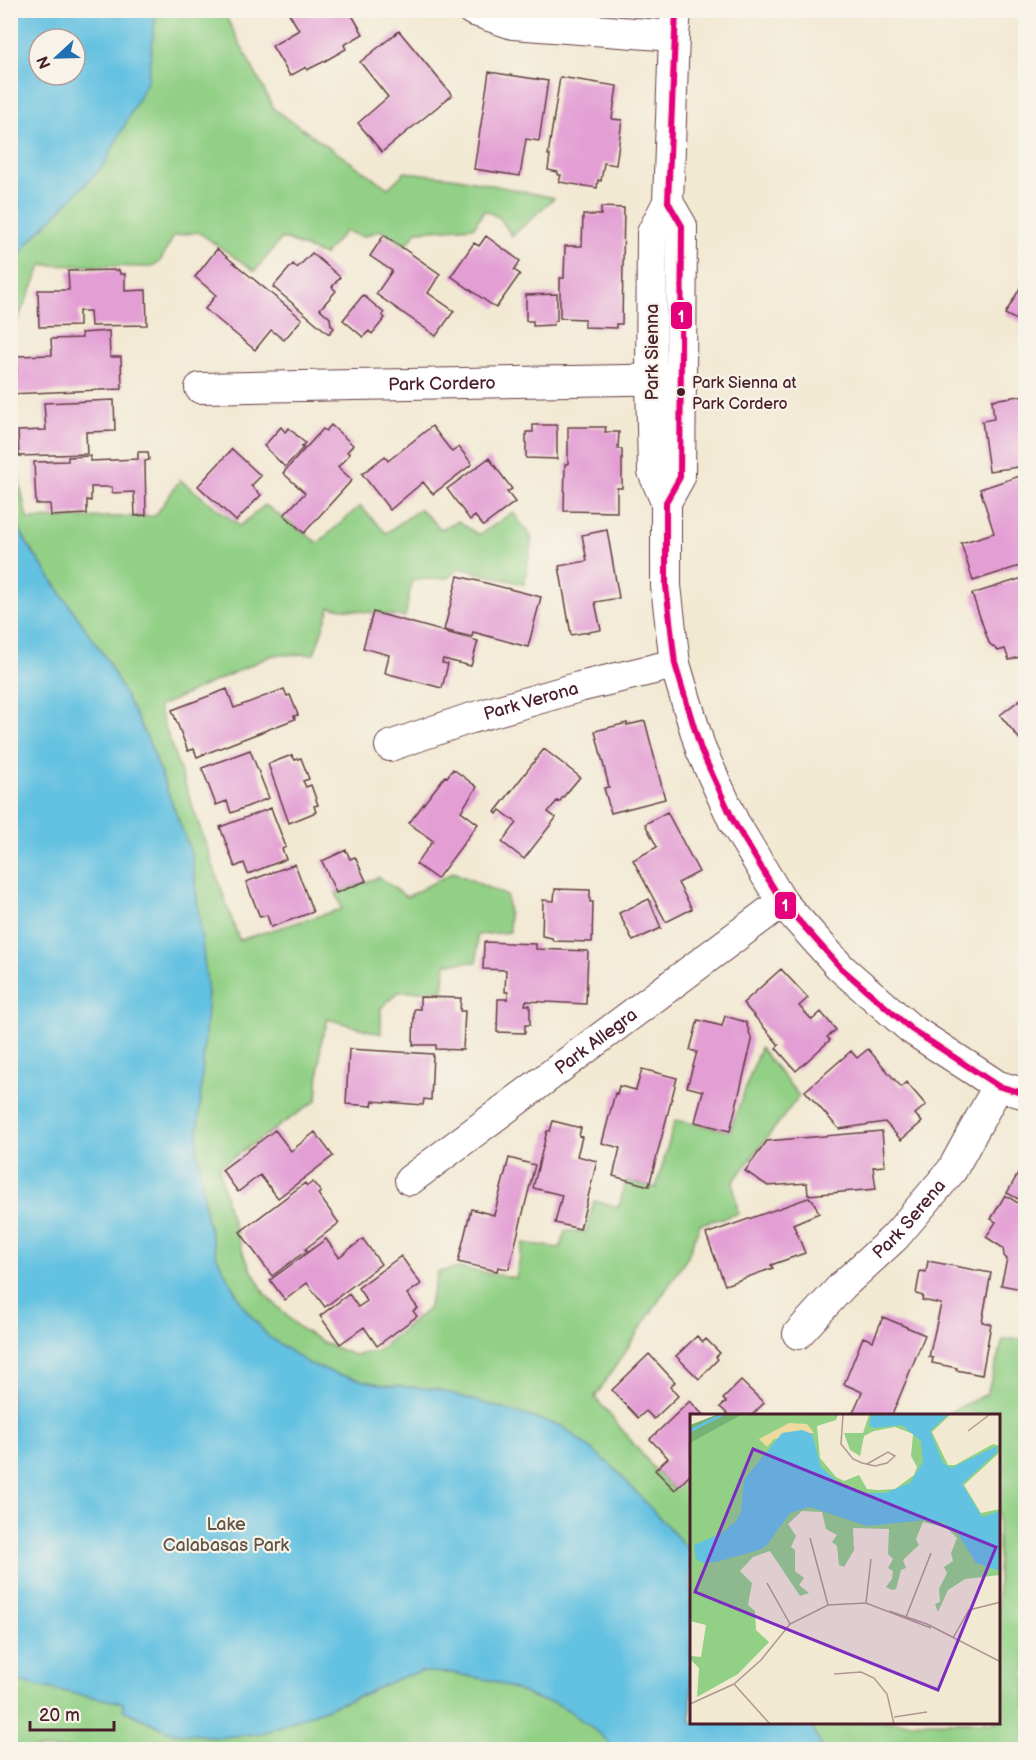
<svg xmlns="http://www.w3.org/2000/svg" width="1036" height="1760" viewBox="0 0 1036 1760" font-family="'Balsamiq Sans',sans-serif">
	<style>
		.green { fill: #92d086; stroke: #6e7858; stroke-width: 1.5; fill-rule: evenodd }
		.water { fill: #63c1e1; stroke: #567086; stroke-width: 1.5; fill-rule: evenodd }
		.building { fill: #e39ed4 }
		.lines { fill: none; stroke-linecap: round; stroke-linejoin: round }
		.minor-casing { stroke: #633d44; stroke-width: 32 }
		.minor { stroke: #fff; stroke-width: 30 }
		.bus-1-casing { stroke: #f7f3e8; stroke-width: 10 }
		.bus-1 { stroke: #e5007d; stroke-width: 6 }
		.bus-dot { fill: #4a1f2b; stroke: #f7f3e8; stroke-width: 2 }
		.labels { text-anchor: middle; dominant-baseline: central; stroke-width: 4.5; stroke-linejoin: round; paint-order: stroke }
		.bus-label { font-size: 16px; fill: #4a1f2b; stroke: #f7f3e8; text-anchor: start }
		.street-label { font-size: 18px; fill: #4a1f2b; stroke: #f7f3e8 }
		.park-label { font-size: 18px; fill: #605446; stroke: #f7f3e8 }
		.inset-river { fill: none; stroke: #63c1e1; stroke-width: 3 }
		.inset-road { fill: none; stroke: #af9890; stroke-width: 1.5 }
		.view { fill: #7b2cbf; fill-opacity: 0.15; stroke: #7b2cbf; stroke-width: 3 }
		.inset-edge { fill: none; stroke: #4a1f2b; stroke-width: 3 }
		.line-badge { stroke: #f7f3e8; stroke-width: 2 }
		.badge-label { font-size: 16px; text-anchor: middle; font-weight: bold; fill: #fff }
	</style>
	<rect width="100%" height="100%" fill="#f7f3e8"/>
	<filter id="ink" filterUnits="userSpaceOnUse"><feTurbulence type="fractalNoise" baseFrequency=".0167" numOctaves="2"/><feDisplacementMap in="SourceGraphic" scale="12" xChannelSelector="R" yChannelSelector="G"/><feConvolveMatrix kernelMatrix="1 2 1 2 8 2 1 2 1" color-interpolation-filters="sRGB"/></filter>
	<filter id="wash" filterUnits="userSpaceOnUse"><feTurbulence type="fractalNoise" baseFrequency=".008" numOctaves="4" result="noise"/><feDisplacementMap in="SourceGraphic" scale="24" xChannelSelector="R" yChannelSelector="G"/><feGaussianBlur stdDeviation="1.35" result="paint"/><feColorMatrix in="noise" values="0 0 0 0 0 0 0 0 0 0 0 0 0 0 0 0 0 1.4 0 .05"/><feComposite in="paint" operator="in"/></filter>
	<g filter="url(#wash)">
		<rect width="100%" height="100%" fill="#f2e9d3"/>
		<path class="green" d="M11 11H223L274 109 388 188 405 172 459 178 554 198 512 236 500 218 484 210 474 227 417 231 406 245 380 230 363 237 345 231 324 255 282 238 255 271 198 232 174 236 159 263 150 267 42 265 11 334ZM39 39H75V75H39Z
			M10 434 27 519 155 516 180 480 240 526 265 505 318 543 360 506 386 533 420 509 441 529 458 521 479 535 513 512 532 538 524 584 459 568 448 578 412 580 405 617 330 607 314 654 273 655 158 707 239 940 342 909 336 893 379 877 407 897 453 872 507 896 510 932 477 935V962L446 963 443 990 398 992 381 1008V1034L328 1019 321 1042 317 1100 219 1167 228 1209 245 1258 265 1294 298 1327 326 1344 354 1355 377 1351 428 1309 438 1272 459 1268 516 1278 523 1243 560 1248 565 1231 586 1232 594 1201 619 1207 626 1180 656 1188 675 1120 730 1131 760 1048 799 1096 733 1182 738 1214 700 1224 687 1258 595 1397 655 1470 674 1489 688 1476 691 1478V1722H998V1415H944L987 1394 1003 1340 1025 1338V1749H11Z"/>
		<path class="water" d="M11 10 156 11 148 80 104 165 29 242 13 268 11 276ZM39 39H75V75H39Z
			M10 510 28 545 107 660 149 742 192 856 208 993 197 1146 206 1216 217 1257 243 1306 268 1336 308 1363 337 1374 383 1385 436 1389 562 1426 612 1466 691 1552V1722L810 1723 823 1749H615L602 1736 571 1712 556 1703 540 1700 494 1681 452 1673 421 1672 402 1677 367 1693 262 1733 216 1738 201 1735 173 1733 123 1710V1703L41 1687 11 1679Z"/>
		<g id="blocks">
			<path class="building" d="M287 10H349L363 34 344 45 346 49 323 62 307 70 306 67 290 76 272 46 299 30Z
				M399 31 452 95 382 152 358 123 388 97 360 62Z
				M489 72 548 81 539 141 526 139 520 176 474 169Z
				M560 77 617 86 612 119 622 120 616 165 604 163 601 181 598 180 597 188 559 182 561 175H558V172L548 170 550 155H548Z
				M601 207 624 208 622 324H616V328L584 327 585 319 560 318V278H564L565 246H582L583 215H601Z
				M384 235 440 274 428 293 454 311 436 336 376 294 392 271 370 256Z
				M486 236 520 261 514 270 520 274 496 308 451 276 474 243 479 246Z
				M217 249 302 319 284 340 271 330 255 350 205 309 216 295 195 277Z
				M312 253 340 277 332 287 336 291 320 309 330 318 331 325 334 328 329 334 273 287 293 264 297 268Z
				M119 270 120 274H125V291L146 290 147 325 91 326 90 311H79V326L39 327 38 290H69L68 271Z
				M1023 283 1026 285V325L1005 314Z
				M557 294V321H554L553 325 533 326V321H526V295Z
				M363 295 384 313 382 315 385 318 372 334 369 331 363 337 343 320Z
				M109 331 110 357H121L122 389 10 394V372H17L16 356 52 355 51 339 82 338 81 333Z
				M1026 395V466L989 471 982 421 994 419 992 400Z
				M114 400 115 431 86 432 87 454 19 456 18 431 46 430 44 403Z
				M331 425 353 445 347 452 350 454 338 467 352 480 304 533 284 515 305 493 283 473 323 429 326 431Z
				M533 425H557V459L526 458V432H533Z
				M432 426 452 452 459 447 472 464 433 494 423 482 390 510 362 474 385 456 388 461Z
				M281 427 285 432 289 428 305 443 301 447 303 448 285 467 264 446Z
				M568 427H606L605 432H619L618 449H622V488H617V512L564 511 565 464H568Z
				M232 449 261 476 251 486 261 495 236 521 198 486Z
				M138 452H148L149 460 145 461 146 515 135 516 134 492 112 493V487H91V501L87 500V514L51 516 50 504H36L34 462 68 461V457L90 456V461L138 459Z
				M489 458 512 489 507 492 515 502 483 526 475 516 470 520 447 489Z
				M1026 474V564L973 581 961 543 994 533 980 489Z
				M607 530 619 598 595 602 601 630 571 635 559 566 587 561 582 535Z
				M458 576 541 597 528 647 473 632 472 637 444 630Z
				M1026 577V655L1009 660 1005 649 998 651 989 643 972 594Z
				M373 612 478 641 471 666 443 659 442 663 448 664 442 688 385 673 389 655 363 648Z
				M227 689 234 708 284 689 287 696 290 695 298 715 294 716 295 719 197 757 194 749 188 751 172 710Z
				M1026 695V747L1000 715Z
				M645 721 665 799 611 813 604 788 609 787 595 731 627 723V725Z
				M544 749 580 777 559 802 557 801 548 812 556 818 524 859 502 842 517 823 500 810 497 814 495 812Z
				M250 750 269 798 231 813 227 801 216 805 202 768Z
				M292 755 295 760 301 758 309 779 303 781 306 787 311 785 318 805 314 806 316 812 289 823 268 764Z
				M453 769 477 787 461 811 478 824 437 879 416 864 433 841 409 823 445 776 447 777Z
				M271 808 286 847 282 849 286 859 248 874 244 863 235 867 220 827Z
				M667 812 699 872 678 883 692 909 666 922 633 860 657 847 645 824Z
				M346 850 350 859 355 857 366 881 336 893 322 861Z
				M295 864 313 912 271 927 267 915 260 917 246 882Z
				M555 889 590 890V902H593L592 942 553 941 552 938 542 936 543 900 554 901Z
				M649 899 661 928 633 941 619 913Z
				M484 942 536 944V949L588 951 586 1004 526 1001 525 1005H530V1025H525V1033L497 1032 498 999H508V992H505L506 970 483 969Z
				M781 969 808 998 799 1006 812 1020 821 1012 836 1030 827 1037 830 1040 796 1071 776 1048 779 1045 743 1003Z
				M420 997 461 998 460 1011H465L463 1050 436 1049V1045H413L414 1009H420Z
				M725 1016 746 1022 752 1041 730 1131 695 1122 703 1091 687 1087 697 1052 690 1050 698 1020 722 1026Z
				M349 1049 433 1054 431 1100 424 1099 423 1105 373 1101 372 1106 346 1104Z
				M868 1049 901 1087 906 1082 926 1105 915 1114 922 1122 901 1140 885 1122 839 1129 805 1091 851 1051 857 1058Z
				M642 1069 677 1078 649 1186 613 1176 620 1148 602 1143 615 1093 617 1094 619 1086 636 1090Z
				M553 1121 581 1128 579 1136 582 1137 577 1156 597 1161 580 1229 555 1223 562 1195 533 1188 547 1131H550Z
				M275 1130 291 1151 315 1132 333 1156 278 1198 260 1175 238 1192 222 1170Z
				M882 1131 885 1166 873 1167 876 1189 808 1195 807 1183 768 1186 745 1171 767 1141Z
				M509 1158 535 1165 509 1269 498 1267 497 1271 458 1262 471 1209 494 1215Z
				M1023 1165 1026 1167V1203L1007 1193Z
				M313 1182 321 1192 318 1194 339 1223 305 1249 307 1250 272 1276 240 1232 305 1183 307 1186Z
				M1005 1195 1026 1208V1290L1001 1285 1007 1259 1004 1256 1003 1248 986 1237 996 1222 991 1219Z
				M808 1198 813 1200 819 1213 793 1224 805 1253 771 1265 773 1268 725 1285 706 1234Z
				M326 1239 339 1257 363 1239 381 1264 325 1307 307 1283 285 1300 270 1280Z
				M401 1256 421 1284 407 1294 418 1308 413 1311 417 1316 377 1346 364 1327 340 1344 320 1316 349 1294 358 1307 367 1301 358 1288Z
				M928 1261 991 1273 982 1322 991 1324 982 1375 956 1370 957 1368 932 1363 933 1358 929 1357 941 1304 922 1300 923 1296 916 1294 920 1271 926 1272Z
				M883 1317 925 1335 892 1415H852L862 1392 844 1384 863 1337 873 1341Z
				M697 1336 703 1342 706 1339 720 1353 716 1357 718 1359 699 1379 676 1356Z
				M649 1354 675 1382 670 1387 678 1396 654 1419 646 1411 638 1418 612 1390Z
				M741 1381 764 1403 752 1415H729L720 1407 726 1402 723 1399Z
				M690 1401 703 1415H691V1474L675 1490 655 1470 668 1458 650 1439Z"/>
		</g>
	</g>
	<g filter="url(#ink)">
		<use href="#blocks" fill-opacity="0" stroke="#633d44" stroke-width="1.5"/>
		<g class="lines">
			<g class="minor-casing">
				<g id="minor">
					<path d="M472 10 513 24 674 36"/>
					<path d="M676 10 674 36 668 202 652 233 651 380 653 472 666 502V586L675 664 701 750 734 822 782 902 841 968 911 1029 998 1086 1026 1094"/>
					<path id="s1" d="M200 388 681 379"/>
					<path d="M666 502 680 477 681 379 682 226 668 202"/>
					<path id="s2" d="M390 746 465 720 579 687 675 664"/>
					<path id="s3" d="M410 1180 782 902"/>
					<path id="s4" d="M798 1334 842 1286 895 1237 952 1170 998 1086"/>
				</g>
			</g>
			<use href="#minor" class="minor"/>
			<g class="bus-1-casing">
				<path id="bus-1" d="M676 10 668 202 682 226 680 477 666 502V586L675 664 701 750 734 822 782 902 841 968 911 1029 998 1086 1026 1094"/>
			</g>
			<use href="#bus-1" class="bus-1"/>
		</g>
	</g>
	<circle class="bus-dot" cx="681" cy="392" r="5"/>
	<g class="labels">
		<g class="bus-label">
			<text x="692" y="383">Park Sienna at<tspan x="692" dy="21">Park Cordero</tspan></text>
		</g>
		<g class="street-label">
			<text transform="translate(652 352) rotate(-90)">Park Sienna</text>
			<text stroke="none"><textPath href="#s1" startOffset="242">Park Cordero</textPath></text>
			<text stroke="none"><textPath href="#s2" startOffset="148">Park Verona</textPath></text>
			<text stroke="none"><textPath href="#s3" startOffset="232">Park Allegra</textPath></text>
			<text stroke="none"><textPath href="#s4" startOffset="160">Park Serena</textPath></text>
		</g>
		<g class="park-label">
			<text x="226" y="1524">Lake<tspan x="226" dy="21">Calabasas Park</tspan></text>
		</g>
	</g>
	<g transform="translate(690 1414)">
		<rect width="310" height="310" fill="#f2e9d3"/>
		<path d="M42 1H148L146 6 127 12 130 44 146 63 154 67 169 61 177 75 189 76 205 75 224 61 227 53 221 42 223 20 205 13 184 17 174 22 170 42 160 36 154 19H173L179 1H260L242 18 258 51H265L303 30 310 32 308 40 274 71 291 99 310 95V161L275 165 258 176 248 198 245 190 250 188 249 175 257 159 254 153 263 147 261 139 267 124 257 114 233 108 226 125 229 131 213 146 216 154 211 156 206 175 202 176 196 173 202 165 203 157 198 154 203 145 198 140 199 115 163 114 164 136 154 153 149 151 147 132 142 128 147 121 136 115 132 98 112 97 98 110 106 122 101 133 105 136V157L114 164 109 171 119 179 110 182 80 137 63 143 50 157 62 169 58 191 65 197 66 216 79 228 48 260 7 283 9 254 0 245 1 242 11 243 16 211 0 207V20Z" fill="#92d086"/>
		<path d="M26 1H51L0 29V11Z" fill="#75b273"/>
		<path d="M99 9 117 10 124 19 84 25 77 33 69 25Z" fill="#eeda9e"/>
		<path d="M181 1H258L240 17 253 49 261 54 307 32V38L272 70 292 103 310 97V157L286 149 268 120 254 109 236 106 177 112 120 93 100 99 77 131 69 136 26 148 13 149 6 145 4 131 32 119 46 107 51 98 54 66 92 19 112 16 122 20 131 53 151 71 177 79H195L220 69 233 48 231 27 212 11 184 14 179 11Z" fill="#63c1e1"/>
		<path class="inset-river" d="M0 17 32 1"/>
		<path class="inset-road" d="M153 1 151 30 163 45 172 49 185 52 197 49 205 42 198 38 177 50M278 17 299 1M120 124 138 191M77 169 100 210M176 189 181 145M199 197 237 210 311 248M216 203 241 139M263 224 279 196 311 188M144 260 171 258 184 264 197 280 204 310M44 270 80 310M0 290 44 270 71 246 100 210 138 191 176 189 241 214M204 303 237 298"/>
		<path class="view" d="M63 35 306 133 248 276 5 178Z"/>
		<rect width="310" height="310" class="inset-edge"/>
	</g>
	<g class="line-badge">
		<rect x="670" y="301" width="23" height="29" rx="6" fill="#e5007d"/>
		<rect x="774" y="891" width="23" height="29" rx="6" fill="#e5007d"/>
	</g>
	<g class="badge-label">
		<text x="681" y="322">1</text>
		<text x="785" y="911">1</text>
	</g>
	<rect width="1036" height="1760" fill="none" stroke="#f7f3e8" stroke-width="36"/>
	<g transform="translate(57 57) rotate(248)"><circle r="28" fill="#f7f3e8" stroke="#b29e9c" stroke-width="1.5"/>
	<path d="M0-4.5L10 22L0 15L-10 22Z" fill="#1f6fb2"/>
	<text y="-9" font-size="16" font-weight="bold" text-anchor="middle" fill="#4a1f2b">N</text>
	</g>
	<path d="M30 1721v9h84v-9" fill="none" stroke="#4a1f2b" stroke-width="3"/>
	<text x="39" y="1721" font-size="18" fill="#4a1f2b" stroke="#f7f3e8" stroke-width="4.5" paint-order="stroke">20 m</text>
</svg>
